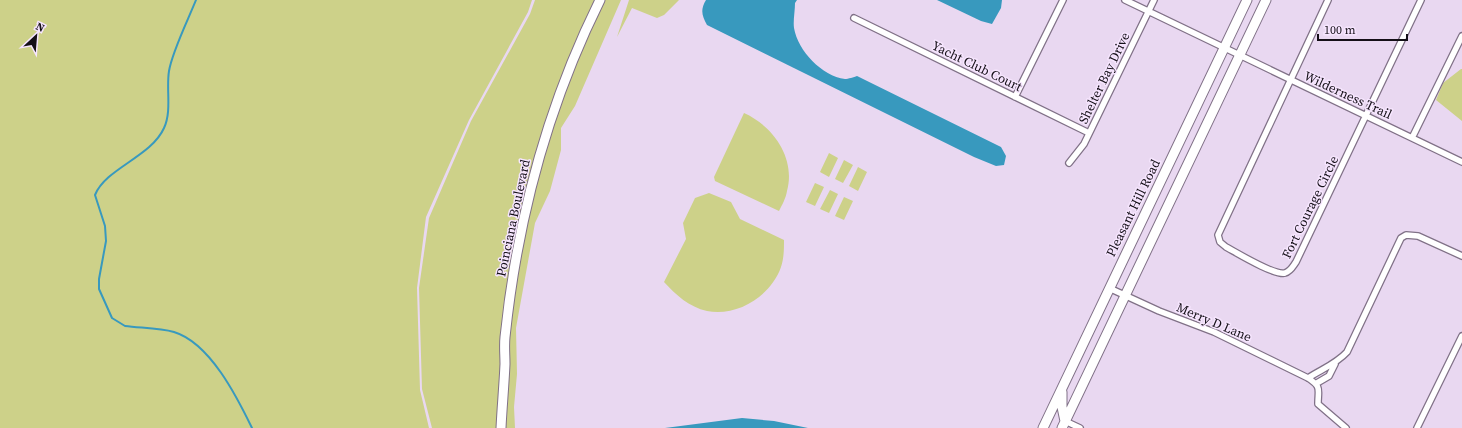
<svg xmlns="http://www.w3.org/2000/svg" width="1462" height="428" viewBox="0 0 1462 428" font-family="'Source Serif 4',serif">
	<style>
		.green { fill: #cdd189 }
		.water { fill: #3899be }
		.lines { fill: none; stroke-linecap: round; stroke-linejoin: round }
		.stream { stroke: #3899be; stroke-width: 2 }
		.minor-casing { stroke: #807187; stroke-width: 8 }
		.primary-casing { stroke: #807187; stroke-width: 11 }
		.minor { stroke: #fff; stroke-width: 5.5 }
		.primary { stroke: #fff; stroke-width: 9 }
		.labels { text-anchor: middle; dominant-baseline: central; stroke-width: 3; stroke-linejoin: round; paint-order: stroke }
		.street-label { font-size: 13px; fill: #140f17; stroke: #f6e5fe }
	</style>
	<rect width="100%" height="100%" fill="#e9d8f1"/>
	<path class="green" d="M0 0H532L528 12 469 120 426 217 417 288 420 390 429 428H0Z
		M535 0H621L575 106 561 128V150L550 191 535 223 516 328 517 374 514 407 515 428H432L422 389 419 288 429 218 471 121 530 14Z
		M629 0H679L664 15 657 18 632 8 617 37Z
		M1461 69H1462V121L1436 100 1443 83Z
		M744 113C773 126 796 158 787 191 786 198 782 205 779 211L715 181 714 177Z
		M829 153 838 158 829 177 820 172Z
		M844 160 853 165 843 183 835 179Z
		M858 167 867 172 858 191 849 186Z
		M815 183 824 187 815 206 806 202Z
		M830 190 838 194 829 213 820 209Z
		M709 193 731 202 740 219 784 240C784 249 784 258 781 267 771 296 737 317 707 311 689 307 676 295 664 282L686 239 683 223 695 198Z
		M844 197 853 201 844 220 835 216Z"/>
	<path class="water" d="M706 0H797L795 3C795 11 793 21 794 28 798 51 822 76 845 79 848 79 854 77 857 76L1001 147 1006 156 1004 165 996 166 974 157 707 25C702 16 700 10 706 0Z
		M937 0H1002L1001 8 992 24 981 21Z
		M742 418 774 421 808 428H665Z"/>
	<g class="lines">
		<path class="stream" d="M196 0C188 20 172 52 169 71 166 89 172 111 164 128 151 157 106 168 95 195L105 226 106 241 99 279V289L112 318 125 326C140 328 159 328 174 332 210 343 237 397 252 428"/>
		<g class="minor-casing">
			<path id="minor" d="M1125 0 1462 162
				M1328 0 1218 235 1220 242 1226 247C1237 253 1275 276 1285 273 1291 271 1293 266 1296 262L1421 0
				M854 18 1089 133
				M1015 97 1063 0
				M1412 138 1462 36
				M1069 163 1084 144 1154 0
				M1109 288 1159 311 1214 332 1308 378C1322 387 1318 389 1318 404L1346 428
				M1308 378C1322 369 1336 364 1347 352L1401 238 1406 235 1418 236 1462 256
				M1317 383 1329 376 1335 364
				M1065 421 1080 428
				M1417 428 1462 336"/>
		</g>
		<g class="primary-casing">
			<path id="primary" d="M1062 392V407L1065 421
				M501 428C502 407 504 386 505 364 505 355 504 346 505 337 517 221 548 105 600 0
				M1043 428 1247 0
				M1062 428 1266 0"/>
		</g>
		<use href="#minor" class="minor"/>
		<use href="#primary" class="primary"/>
	</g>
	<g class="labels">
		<g class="street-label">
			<text transform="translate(977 66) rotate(26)">Yacht Club Court</text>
			<text transform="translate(1104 78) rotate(-64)">Shelter Bay Drive</text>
			<text transform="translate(1348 95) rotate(25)">Wilderness Trail</text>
			<text transform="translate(1310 207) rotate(-64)">Fort Courage Circle</text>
			<text transform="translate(1133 208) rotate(-64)">Pleasant Hill Road</text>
			<text transform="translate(513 218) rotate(-78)">Poinciana Boulevard</text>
			<text transform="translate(1214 322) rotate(23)">Merry D Lane</text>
		</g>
	</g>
	<g transform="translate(36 36) rotate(26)" stroke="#f6e5fe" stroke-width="3" paint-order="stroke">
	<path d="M0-3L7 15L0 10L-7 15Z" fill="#140f17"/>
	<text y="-6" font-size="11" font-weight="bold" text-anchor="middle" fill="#140f17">N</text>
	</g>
	<path d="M1318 34v6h89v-6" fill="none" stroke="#140f17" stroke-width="2"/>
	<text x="1324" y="34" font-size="12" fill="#140f17" stroke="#f6e5fe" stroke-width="3" paint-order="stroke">100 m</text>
</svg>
